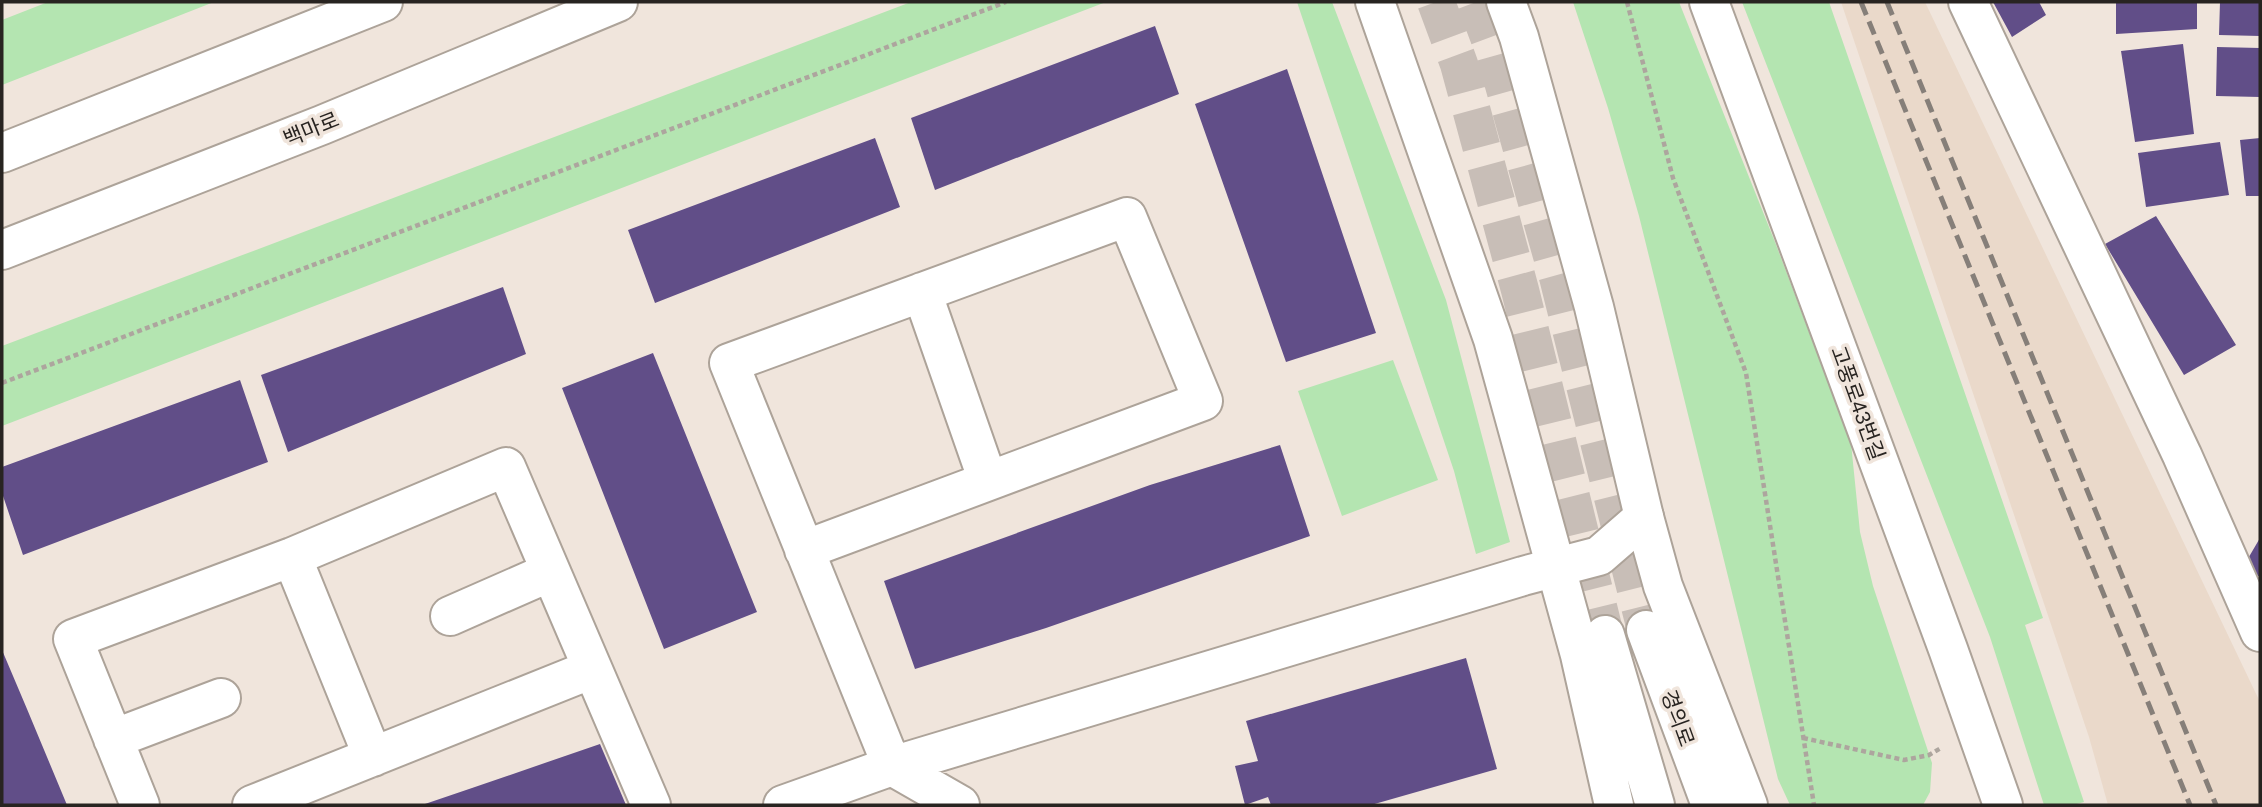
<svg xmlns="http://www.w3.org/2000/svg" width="2262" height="807" viewBox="0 0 2262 807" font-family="Arial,'Noto Sans KR',sans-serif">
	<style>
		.built { fill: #ead9ca }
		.green { fill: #b4e5b1 }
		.building { fill: #614e88 }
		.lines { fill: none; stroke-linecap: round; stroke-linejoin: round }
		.major-tunnel { stroke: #c8beb7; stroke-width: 38; stroke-dasharray: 38 19; stroke-linecap: butt }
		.minor-casing { stroke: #ada399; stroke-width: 42 }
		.major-casing { stroke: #ada399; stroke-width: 42 }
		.path { stroke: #ada59e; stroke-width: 4.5; stroke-dasharray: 5 3.5; stroke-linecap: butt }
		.minor { stroke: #fff; stroke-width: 38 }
		.major { stroke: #fff; stroke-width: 38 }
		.rail { stroke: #867f79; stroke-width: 5; stroke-dasharray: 14 7; stroke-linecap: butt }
		.labels { text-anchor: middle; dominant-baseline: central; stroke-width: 7; stroke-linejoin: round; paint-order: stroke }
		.street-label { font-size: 21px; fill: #282421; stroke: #f0e5dc }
	</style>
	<rect width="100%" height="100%" fill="#f0e5dc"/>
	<path class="built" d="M1841 2H1925L2260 702V805H2108L2089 737Z"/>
	<path class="green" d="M48 2H214L2 85V20Z
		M911 2H1106L2 426V346Z
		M1297 2H1332L1446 300 1510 542 1476 554 1454 471Z
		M1573 2H1679L1775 242 1851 443 1860 532 1873 586 1932 763 1930 792 1923 805H1790L1778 779 1639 216 1608 108Z
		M1742 2H1829L2043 618 2025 625 2084 802 2073 805H2044L1990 637Z
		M1393 360 1438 480 1342 516 1298 391Z"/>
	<path class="building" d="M1993 2H2039L2046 15 2012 37Z
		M2116 2H2197V29L2116 34Z
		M2220 2H2260V36L2219 35Z
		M1155 26 1179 94 935 190 911 118Z
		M2183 44 2194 134 2135 142 2121 51Z
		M2217 47 2260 48V97L2216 96Z
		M1287 69 1376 333 1286 362 1195 104Z
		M875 138 900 207 655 303 628 230Z
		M2260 138V196H2246L2240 140Z
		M2220 142 2229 195 2146 207 2138 153Z
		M2156 216 2236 345 2184 375 2105 244Z
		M503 287 526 354 288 452 261 375Z
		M653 353 757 612 664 649 562 388Z
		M240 380 268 462 23 555 2 493V467Z
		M1280 445 1310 536 1046 628 915 669 884 581 1150 485Z
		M2260 538V577L2243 567Z
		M2 650 27 709 67 805H2Z
		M1466 658 1497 769 1371 805H1271L1268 797 1245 805 1235 766 1258 761 1246 721Z
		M600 744 626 805H422L472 788Z"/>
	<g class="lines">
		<path class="major-tunnel" d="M1436 2 1459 64 1520 290 1605 635
			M1476 2 1495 53 1558 277 1646 630"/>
		<g class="minor-casing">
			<path id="minor" d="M1709 2 1948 649 2003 805
				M1968 2 2182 455 2260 632
				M922 292 988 481
				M804 550 1203 401 1127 217 729 363 892 766 960 805
				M292 557 373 757
				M450 616 550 572
				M113 739 221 698
				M140 805 73 639 292 557 506 467 651 805
				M252 805 592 669
				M783 805 892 766 1523 576 1599 556 1644 517"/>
		</g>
		<g class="major-casing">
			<path id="major" d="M1375 2 1493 339 1580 655 1614 805
				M1506 2 1519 37 1594 307 1644 517 1663 586 1748 805
				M2 153 383 2
				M2 250 322 125 618 2
				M1646 630 1711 805
				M1605 635 1655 805"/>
		</g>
		<path class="path" d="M1627 2 1673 178 1746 373 1814 805
			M2 383 1006 2
			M1803 738 1904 760 1929 755 1941 748"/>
		<use href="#minor" class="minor"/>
		<use href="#major" class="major"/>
		<path class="rail" d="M1861 2 2190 805
			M1887 2 2216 805"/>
	</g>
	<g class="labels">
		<g class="street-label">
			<text transform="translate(311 129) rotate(-22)">백마로</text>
			<text transform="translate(1858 403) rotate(70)">고풍로43번길</text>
			<text transform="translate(1678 718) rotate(70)">경의로</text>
		</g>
	</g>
	<rect width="2262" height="807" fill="none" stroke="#282421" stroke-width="7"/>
</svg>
